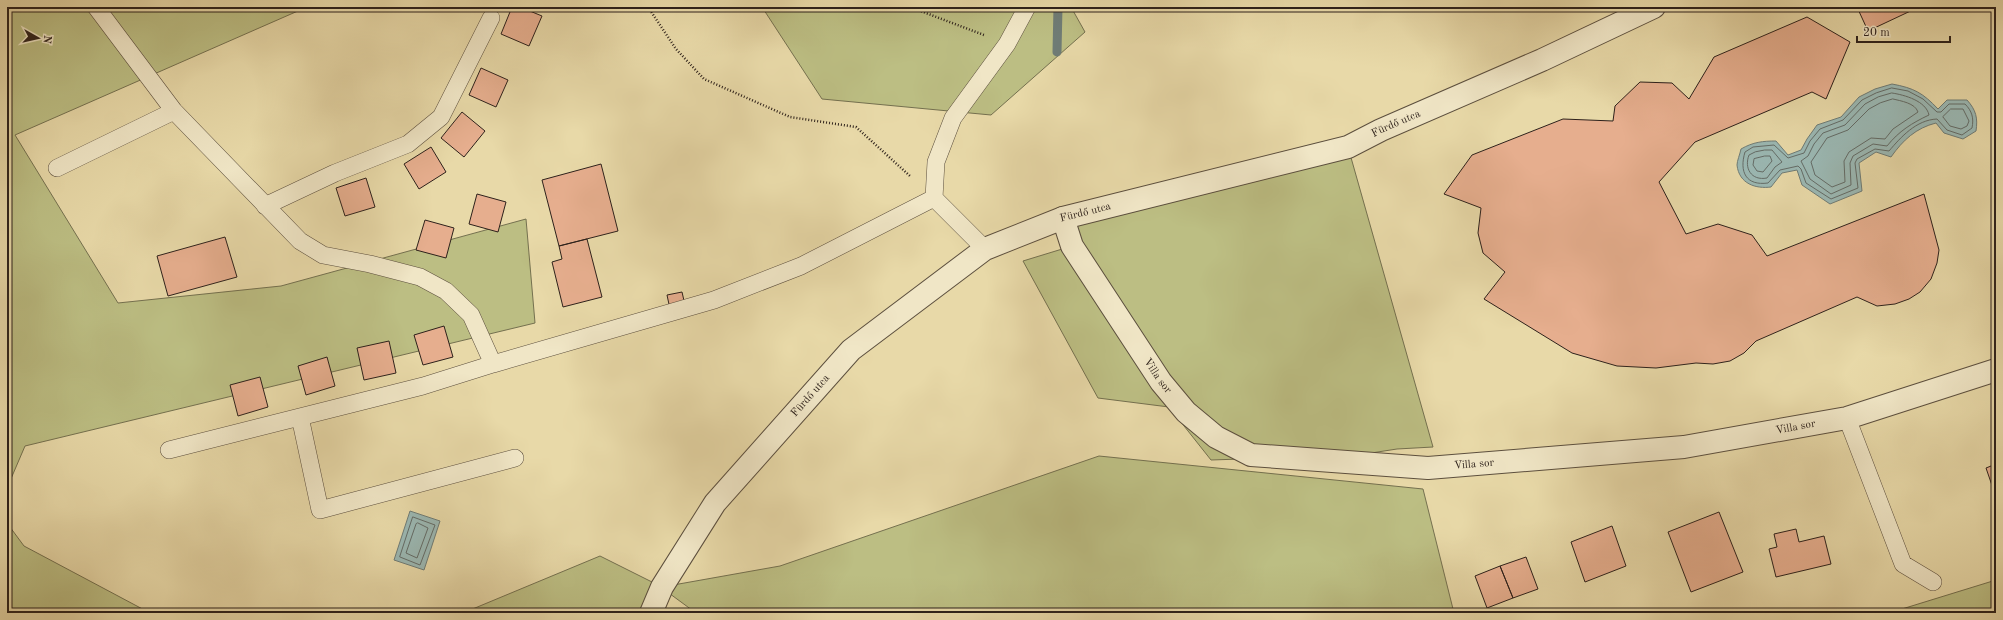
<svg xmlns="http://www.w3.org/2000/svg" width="2003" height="620" viewBox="0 0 2003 620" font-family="'Old Standard TT',serif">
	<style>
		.green { fill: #bcbe83; stroke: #74704f }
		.water { fill: #9bb8b3; stroke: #6f7c76 }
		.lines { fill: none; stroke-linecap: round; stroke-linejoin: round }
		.shore { stroke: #646c67; stroke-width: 1 }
		.stream { stroke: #6f7c76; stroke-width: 9 }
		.building { fill: #e6ae8e; stroke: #2d211b }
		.service-casing { stroke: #5c4f3e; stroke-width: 18 }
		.minor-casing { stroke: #5c4f3e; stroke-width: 24 }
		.path { stroke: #2d211b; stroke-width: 2.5; stroke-dasharray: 1 2; stroke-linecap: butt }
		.service { stroke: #f0e6c6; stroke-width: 17 }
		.minor { stroke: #f0e6c6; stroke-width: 22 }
		.labels { text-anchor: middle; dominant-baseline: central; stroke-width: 3; stroke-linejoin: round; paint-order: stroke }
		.street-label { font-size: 11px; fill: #2d211b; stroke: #f0e6c6 }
	</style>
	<rect width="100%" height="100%" fill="#e8d9a8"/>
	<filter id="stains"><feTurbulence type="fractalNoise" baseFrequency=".005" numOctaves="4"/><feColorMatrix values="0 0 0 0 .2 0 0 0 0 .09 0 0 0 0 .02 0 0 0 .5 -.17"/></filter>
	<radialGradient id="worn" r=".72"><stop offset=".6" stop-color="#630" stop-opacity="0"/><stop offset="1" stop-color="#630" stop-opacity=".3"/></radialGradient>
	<path class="green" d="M7 7H307L15 135 118 303 281 286 526 219 535 323 25 446 7 488Z
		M762 7H1071L1085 32 991 115 822 99Z
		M1348 147 1433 447 1397 449 1358 455 1211 460 1169 407 1098 398 1023 261 1072 246 1063 218Z
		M1099 456 1423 489 1454 613H696L662 588 651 613H463L600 556 662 587 780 566Z
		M7 523 24 546 150 613H7Z
		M1996 580V613H1889Z"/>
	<path class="water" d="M1892 84C1914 88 1923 93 1938 109L1947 100H1967C1976 110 1978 118 1976 131L1963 139 1944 133 1936 123C1916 128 1903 140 1891 157L1876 152 1859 163 1862 191 1830 204 1802 185 1797 170 1782 173 1771 187C1756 189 1739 184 1737 165 1737 161 1740 154 1741 149 1753 142 1763 141 1776 141L1788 155 1801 150 1807 139 1817 125 1841 117 1859 97 1875 89Z
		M410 511 440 521 424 570 394 560Z"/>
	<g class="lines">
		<path class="shore" d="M1892 88 1908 91 1923 99 1937 112H1941L1949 104H1965C1972 111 1974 118 1972 128L1962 135 1947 130 1937 119C1916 120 1901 137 1889 151L1875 149 1857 159 1855 163 1858 188 1831 199 1806 183 1801 169 1798 166 1780 170 1768 183C1746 186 1739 172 1745 152L1753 147 1774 145 1788 158 1804 153 1810 141 1820 129 1843 120 1862 100 1876 93Z
			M1892 93C1905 95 1926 101 1929 115 1912 123 1899 131 1887 146L1873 144 1853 156 1850 163 1851 185 1831 194 1810 179 1801 161 1808 156 1814 144 1823 133 1845 125 1865 104 1878 97Z
			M1893 99C1901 101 1915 103 1918 112L1893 129 1885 139 1871 138 1849 152 1844 161 1845 182 1832 187 1815 175 1811 162 1827 138 1848 130 1869 109 1880 103Z
			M1951 109H1963L1969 121 1967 126 1961 129 1950 126 1943 117Z
			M1765 150H1772L1782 162 1775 167 1767 178C1751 181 1744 168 1749 155L1755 152Z
			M1765 156H1770L1772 161 1763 172 1757 171 1753 165 1754 159Z
			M413 517 435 525 420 565 400 557Z
			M418 523 428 528 417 558 406 553 416 524Z"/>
		<path class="stream" d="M1057 52 1058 7"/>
	</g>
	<path class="building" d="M512 7H520L542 16 529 46 501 34Z
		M1857 7H1919L1868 31Z
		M1807 17 1850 42 1826 99 1812 92 1695 142 1659 182 1686 234 1718 224 1752 235 1767 256 1924 194 1939 250 1937 263 1931 279 1920 292 1909 299 1895 304 1877 306 1857 297 1756 341 1744 353 1730 361 1713 364 1696 363 1656 368 1617 366 1572 353 1484 299 1505 272 1483 253 1478 233 1481 208 1444 194 1472 155 1563 119 1613 121 1615 106 1640 82 1672 83 1689 99 1714 57Z
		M481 68 508 80 496 107 469 95Z
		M462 112 485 131 464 157 441 138Z
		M431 147 446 172 419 189 404 164Z
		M601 164 618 231 559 246 542 180Z
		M366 178 375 207 345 216 336 188Z
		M477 194 506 202 498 232 469 224Z
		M425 220 454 228 446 258 416 250Z
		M225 237 237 277 168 296 157 256Z
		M587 239 602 297 563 307 552 262 562 259 559 246Z
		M682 292 685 305 670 309 667 295Z
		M444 326 453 357 423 365 414 335Z
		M389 341 396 373 364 380 357 348Z
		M327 357 335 386 306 395 298 366Z
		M260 377 268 407 238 416 230 385Z
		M1996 464V497L1986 468Z
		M1719 512 1743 572 1691 592 1668 532Z
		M1612 526 1626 566 1585 582 1571 542Z
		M1796 529 1799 542 1824 536 1831 564 1776 577 1769 549 1777 547 1774 534Z
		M1526 557 1538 589 1513 598 1500 566Z
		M1500 566 1513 598 1487 608 1475 576Z"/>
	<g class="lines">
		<g class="service-casing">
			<path id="service" d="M96 7 174 111 300 241 323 255 370 264 420 277 446 291 471 315 493 364
				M57 168 174 111
				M265 206 335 173 408 144 441 117 491 18
				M985 249 934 198 936 162 953 118 1007 44 1027 7
				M300 417 320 510 515 458
				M1847 418 1903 564 1933 582
				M169 450 423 386 493 364 714 300 801 266 934 198"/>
		</g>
		<g class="minor-casing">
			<g id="minor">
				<path id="s1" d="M1063 218 1072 246 1161 382 1186 412 1216 437 1251 455 1428 468 1684 447 1847 418 1996 370"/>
				<path id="s2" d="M651 613 662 587 715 503 851 350 985 249 1063 218 1348 147 1381 130 1542 60 1654 7"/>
			</g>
		</g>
		<path class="path" d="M648 7 676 49 704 79 790 117 856 127 910 176
			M910 7 984 35
			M1713 7H1715"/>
		<use href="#service" class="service"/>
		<use href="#minor" class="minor"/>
	</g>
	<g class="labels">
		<g class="street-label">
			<text stroke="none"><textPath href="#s2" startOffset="931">Fürdő utca</textPath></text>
			<text stroke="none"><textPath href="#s2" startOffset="607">Fürdő utca</textPath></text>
			<text stroke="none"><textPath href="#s1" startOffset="185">Villa sor</textPath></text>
			<text stroke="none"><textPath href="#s2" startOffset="271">Fürdő utca</textPath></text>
			<text stroke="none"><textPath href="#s1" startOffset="857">Villa sor</textPath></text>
			<text stroke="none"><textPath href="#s1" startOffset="533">Villa sor</textPath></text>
		</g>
	</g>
	<rect width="2003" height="620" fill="none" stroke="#e8d9a8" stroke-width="24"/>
	<rect x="8" y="8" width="1987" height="604" fill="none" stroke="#2d211b" stroke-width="2"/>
	<rect x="12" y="12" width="1979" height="596" fill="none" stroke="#2d211b"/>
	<g transform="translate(38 38) rotate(98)" stroke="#f0e6c6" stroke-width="3" paint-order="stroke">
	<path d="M0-3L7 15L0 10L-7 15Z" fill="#2d211b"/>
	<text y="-6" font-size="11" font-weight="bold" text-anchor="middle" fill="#2d211b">N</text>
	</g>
	<path d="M1857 36v6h93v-6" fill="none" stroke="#2d211b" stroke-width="2"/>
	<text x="1863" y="36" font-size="12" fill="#2d211b" stroke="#f0e6c6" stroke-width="3" paint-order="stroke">20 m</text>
	<rect width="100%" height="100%" filter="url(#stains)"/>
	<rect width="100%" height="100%" fill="url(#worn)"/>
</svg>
